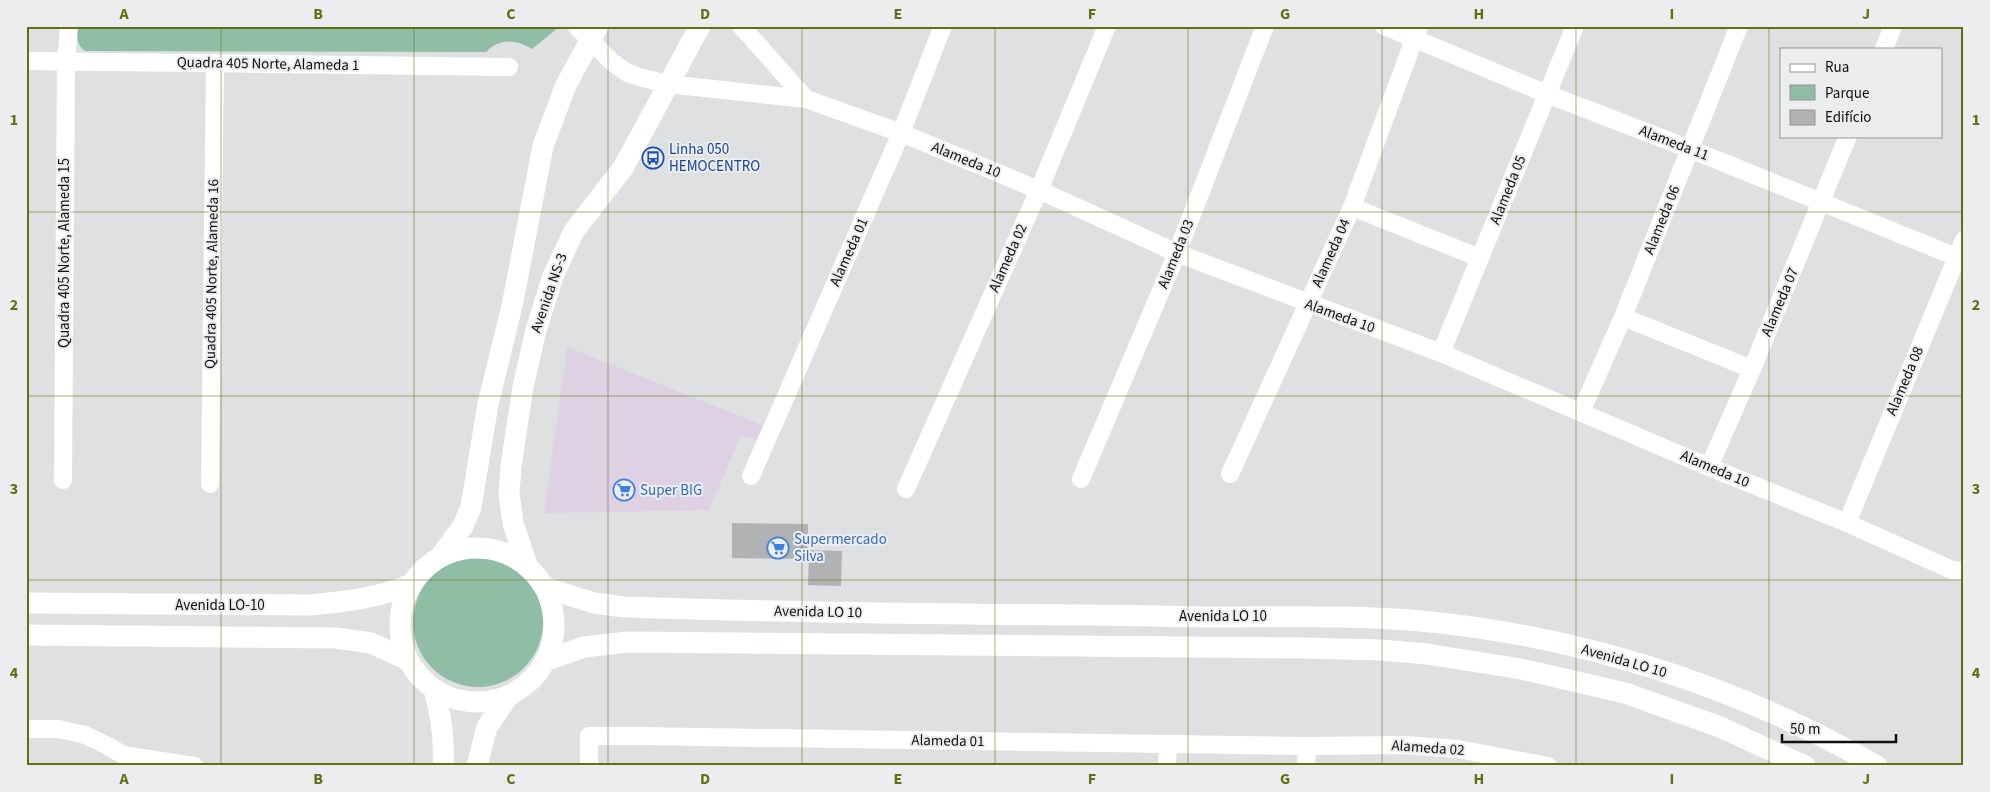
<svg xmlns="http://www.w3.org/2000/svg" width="1990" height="792" viewBox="0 0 1990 792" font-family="'Source Sans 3',sans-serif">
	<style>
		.commercial { fill: #ded1e4 }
		.green { fill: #90bda5 }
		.building { fill: #b0b2b4 }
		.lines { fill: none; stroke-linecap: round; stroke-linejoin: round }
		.minor { stroke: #fff; stroke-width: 18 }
		.tertiary { stroke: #fff; stroke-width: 21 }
		.grid { fill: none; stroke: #666e14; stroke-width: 1; stroke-opacity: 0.55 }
		.labels { text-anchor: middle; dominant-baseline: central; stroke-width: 4; stroke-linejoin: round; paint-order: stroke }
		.street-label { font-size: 15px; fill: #0f0f10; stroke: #ecedef }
		.transit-label { font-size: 15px; fill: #164399; stroke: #ecedef; text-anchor: start }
		.shop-label { font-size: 15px; fill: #366cbe; stroke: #ecedef; text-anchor: start }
		.neatline { fill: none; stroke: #666e14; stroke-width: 2 }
		.grid-label { font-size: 16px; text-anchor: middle; font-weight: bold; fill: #666e14 }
	</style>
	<rect width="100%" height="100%" fill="#dee0e2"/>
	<path class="commercial" d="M567 347 767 427 762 441 741 435 709 510 544 513Z"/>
	<path class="green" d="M77 26H558L559 27 532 49C516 39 499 38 486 52L85 51C76 44 77 37 77 26Z
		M413 622a65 65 0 1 1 130 0a65 65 0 1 1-130 0Z"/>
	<path class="building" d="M732 523 808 524 807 559 732 558Z
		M809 550 842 551 841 586 808 585Z"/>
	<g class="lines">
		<path class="minor" d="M576 26 612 62 626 72 639 77 668 84 806 99
			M741 26 806 99 901 133 1039 190 1177 253 1441 353 1709 467 1847 523 1952 570 1964 571
			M1384 26 1547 94 1690 149 1964 260
			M1884 49 1893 26
			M26 61 509 67
			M1352 207 1480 258
			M1623 317 1752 369
			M1441 353 1575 26
			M1581 412 1623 317 1739 26
			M1709 467 1752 369 1848 136
			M1230 474 1352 207 1419 26
			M751 476 901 133 943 26
			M1081 479 1177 253 1265 26
			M63 480 66 62 69 26
			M210 484 215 63
			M906 489 1039 190 1107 26
			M1847 523 1964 240
			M26 729H59L85 735 108 746 123 755 194 766
			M589 766V736H637L1307 746 1406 745 1458 749 1548 766
			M1167 766 1168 744
			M1306 766 1307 746"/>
		<path class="tertiary" d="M400 625a77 77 0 1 1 154 0a77 77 0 1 1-154 0Z
			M440 557 463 526 471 507 488 404 512 306 543 146 566 85 598 26
			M527 565 513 523 509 493 511 466 523 387 536 330 553 276 574 231 623 168 700 26
			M546 588 594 603 624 607C778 612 932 614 1087 615 1132 615 1177 617 1222 617 1288 617 1355 615 1421 621 1581 636 1738 686 1877 766
			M26 603 309 605C344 602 379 598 411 584
			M26 635 336 638 371 643 408 660
			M547 660 584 647 628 642 1305 648 1380 650 1427 654 1521 669 1625 693 1720 727 1805 766
			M434 689C441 715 445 739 443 766
			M477 766 487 727 509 695"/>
	</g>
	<path class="grid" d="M221 26V766M414 26V766M608 26V766M802 26V766M995 26V766M1188 26V766M1382 26V766M1576 26V766M1769 26V766M26 212H1964M26 396H1964M26 580H1964"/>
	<defs>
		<g id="bus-ring" transform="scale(1.125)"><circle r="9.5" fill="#ecedef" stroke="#1a4fb4" stroke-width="1.5"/><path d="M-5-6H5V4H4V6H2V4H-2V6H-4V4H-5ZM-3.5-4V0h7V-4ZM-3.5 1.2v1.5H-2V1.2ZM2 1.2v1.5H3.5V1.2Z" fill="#1a4fb4"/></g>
		<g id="supermarket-ring" transform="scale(1.125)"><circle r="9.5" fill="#ecedef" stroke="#3f7fe0" stroke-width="1.5"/><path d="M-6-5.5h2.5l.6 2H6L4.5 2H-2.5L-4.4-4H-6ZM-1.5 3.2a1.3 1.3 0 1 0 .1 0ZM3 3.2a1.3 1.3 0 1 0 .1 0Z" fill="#3f7fe0"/></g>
	</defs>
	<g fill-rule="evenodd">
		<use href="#bus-ring" x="653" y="158"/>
		<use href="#supermarket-ring" x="624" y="490"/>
		<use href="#supermarket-ring" x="778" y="548"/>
	</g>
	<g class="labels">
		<g class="street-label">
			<text transform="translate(268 64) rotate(1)">Quadra 405 Norte, Alameda 1</text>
			<text transform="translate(1674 143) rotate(21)">Alameda 11</text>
			<text transform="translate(966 160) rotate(22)">Alameda 10</text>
			<text transform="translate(1508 190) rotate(-68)">Alameda 05</text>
			<text transform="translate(1662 220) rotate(-68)">Alameda 06</text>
			<text transform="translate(849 252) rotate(-66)">Alameda 01</text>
			<text transform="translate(64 253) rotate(-90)">Quadra 405 Norte, Alameda 15</text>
			<text transform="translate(1331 253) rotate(-66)">Alameda 04</text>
			<text transform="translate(1176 254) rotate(-68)">Alameda 03</text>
			<text transform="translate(1008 258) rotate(-66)">Alameda 02</text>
			<text transform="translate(212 274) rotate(-89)">Quadra 405 Norte, Alameda 16</text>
			<text transform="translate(549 293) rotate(-71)">Avenida NS-3</text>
			<text transform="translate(1780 302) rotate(-67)">Alameda 07</text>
			<text transform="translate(1340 316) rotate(20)">Alameda 10</text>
			<text transform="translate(1905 381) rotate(-67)">Alameda 08</text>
			<text transform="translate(1715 469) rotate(23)">Alameda 10</text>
			<text x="220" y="605">Avenida LO-10</text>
			<text transform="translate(818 612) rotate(1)">Avenida LO 10</text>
			<text x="1223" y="616">Avenida LO 10</text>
			<text transform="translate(1624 661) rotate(16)">Avenida LO 10</text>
			<text transform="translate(948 741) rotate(1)">Alameda 01</text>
			<text transform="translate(1428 748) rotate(4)">Alameda 02</text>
		</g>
		<g class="transit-label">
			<text x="669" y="149">Linha 050<tspan x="669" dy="17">HEMOCENTRO</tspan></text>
		</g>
		<g class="shop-label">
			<text x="640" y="490">Super BIG</text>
			<text x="794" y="539">Supermercado<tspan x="794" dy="17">Silva</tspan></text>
		</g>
	</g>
	<rect width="1990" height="792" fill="none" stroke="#ecedef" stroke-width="55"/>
	<rect x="1780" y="48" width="162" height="90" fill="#ecedef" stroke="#949496"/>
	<rect x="1790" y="64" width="25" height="8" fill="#ffffff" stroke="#949496"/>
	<text x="1825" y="72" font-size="15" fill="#0f0f10">Rua</text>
	<rect x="1790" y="85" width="25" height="15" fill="#90bda5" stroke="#949496"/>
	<text x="1825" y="98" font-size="15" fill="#0f0f10">Parque</text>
	<rect x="1790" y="110" width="25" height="15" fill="#b0b2b4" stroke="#949496"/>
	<text x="1825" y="122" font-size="15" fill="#0f0f10">Edifício</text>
	<path d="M1782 734v8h114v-8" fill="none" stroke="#0f0f10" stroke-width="2.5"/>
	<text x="1790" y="734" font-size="15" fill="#0f0f10" stroke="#ecedef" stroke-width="4" paint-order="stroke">50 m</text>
	<rect x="28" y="28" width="1934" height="736" class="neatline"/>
	<g class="grid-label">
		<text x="124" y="19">A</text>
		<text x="318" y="19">B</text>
		<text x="511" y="19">C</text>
		<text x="705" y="19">D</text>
		<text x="898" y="19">E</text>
		<text x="1092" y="19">F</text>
		<text x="1285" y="19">G</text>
		<text x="1479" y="19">H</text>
		<text x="1672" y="19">I</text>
		<text x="1866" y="19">J</text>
		<text x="14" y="125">1</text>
		<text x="1976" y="125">1</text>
		<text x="14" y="310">2</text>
		<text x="1976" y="310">2</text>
		<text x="14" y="494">3</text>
		<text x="1976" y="494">3</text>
		<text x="14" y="678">4</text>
		<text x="1976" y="678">4</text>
		<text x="124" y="784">A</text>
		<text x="318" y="784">B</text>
		<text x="511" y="784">C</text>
		<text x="705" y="784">D</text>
		<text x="898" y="784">E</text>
		<text x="1092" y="784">F</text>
		<text x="1285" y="784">G</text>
		<text x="1479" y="784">H</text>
		<text x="1672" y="784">I</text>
		<text x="1866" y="784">J</text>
	</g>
</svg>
